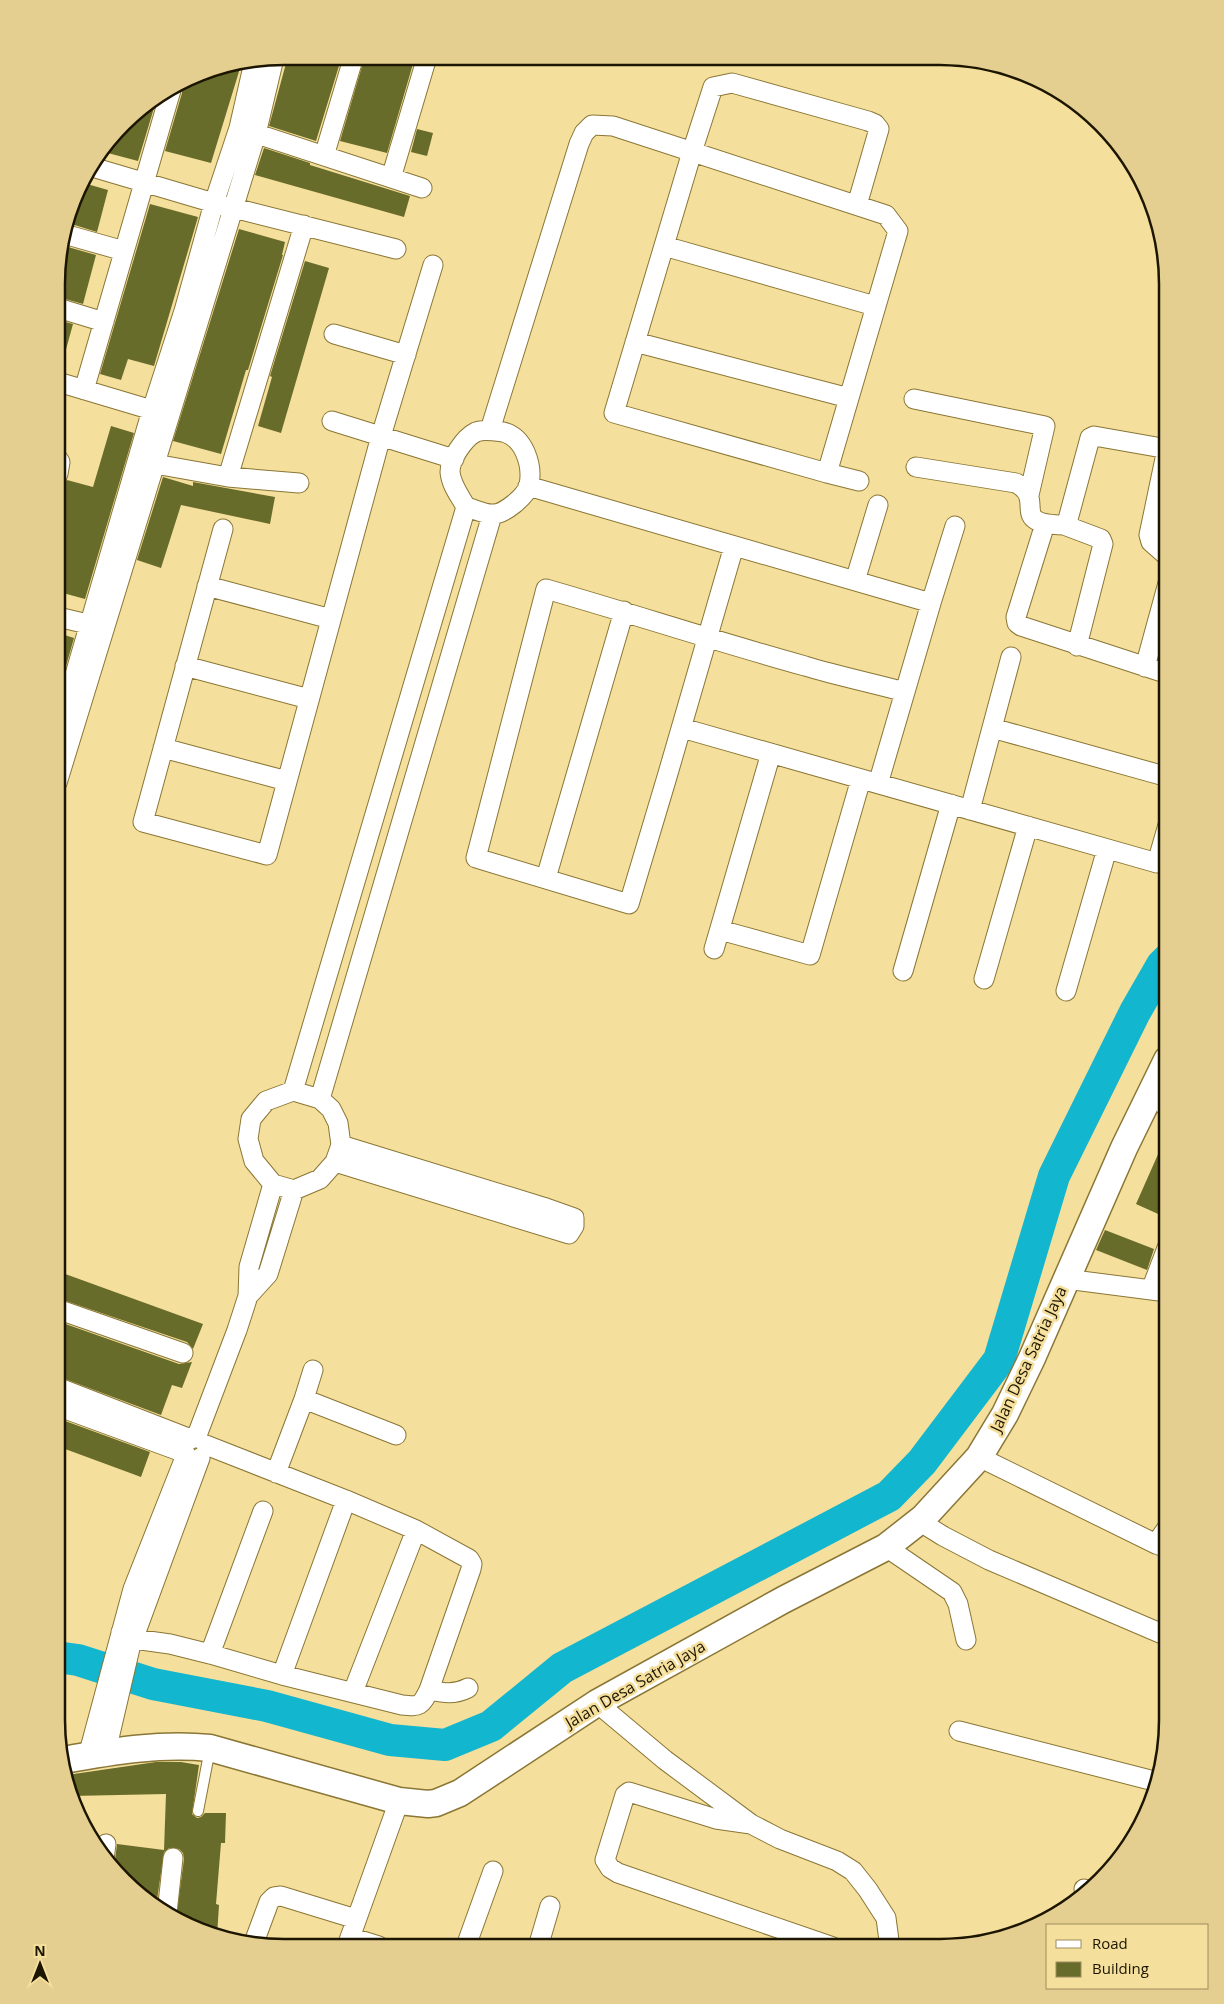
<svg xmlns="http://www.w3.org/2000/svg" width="1224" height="2004" viewBox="0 0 1224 2004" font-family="'Open Sans',sans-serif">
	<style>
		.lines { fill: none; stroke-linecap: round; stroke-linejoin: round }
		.river { stroke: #13b6cf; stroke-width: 32 }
		.building { fill: #686c2a }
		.lane-casing { stroke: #8a7635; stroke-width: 12 }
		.street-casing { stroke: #8a7635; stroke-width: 21 }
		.secondary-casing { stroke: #8a7635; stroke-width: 29 }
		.lane { stroke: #fff; stroke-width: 10 }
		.street { stroke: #fff; stroke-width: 19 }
		.secondary { stroke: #fff; stroke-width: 26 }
		.labels { text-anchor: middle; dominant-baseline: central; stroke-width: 5; stroke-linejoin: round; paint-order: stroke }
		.street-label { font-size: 16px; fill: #1c1500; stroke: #f5df9c }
		.rim { fill: none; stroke: #1c1500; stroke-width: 2.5 }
	</style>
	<rect width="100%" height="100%" fill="#f5df9c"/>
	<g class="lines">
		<path class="river" d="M56 1657 78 1660 153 1684 267 1706 390 1740 445 1745 491 1726 562 1668 889 1496 922 1462 999 1360 1054 1176 1135 1012 1162 965 1168 959"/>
	</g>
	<path class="building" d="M288 56H342L316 141 269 126Z
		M365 56 415 57 387 153 340 141Z
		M241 65 211 163 165 151 182 93 181 83 197 73Z
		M157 98 138 161 104 152 134 113Z
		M417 129 433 133 427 156 411 152Z
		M264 148 310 163V165L410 196 404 217 255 175Z
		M80 182 108 190 97 232 68 223Z
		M150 204 198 217 154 366 128 359 121 380 100 374Z
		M239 229 285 242 282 255H283L248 370H246L221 454 173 441Z
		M61 245 96 255 83 304 58 297V254Z
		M305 261 329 268 281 433 258 426 272 377 270 376Z
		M58 320 73 324 62 364 58 363Z
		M111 426 134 433 85 599 63 593 64 588 58 586V500L63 484 67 480 93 487Z
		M163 477 193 486V482L275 497 270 524 181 505 161 568 137 560Z
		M58 633 74 638 58 694Z
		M1167 1134V1218L1136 1204Z
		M1105 1230 1154 1249 1147 1270 1096 1250Z
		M57 1271 203 1324 193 1349 187 1342 57 1298Z
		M57 1321 179 1364 192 1362 182 1388 172 1385 161 1415 57 1376Z
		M57 1418 150 1452 141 1477 57 1446Z
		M156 1762H181L199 1765 192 1814 197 1818 201 1817 205 1813H226L225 1843H221L216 1904 219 1905 217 1936 196 1930 176 1919 184 1859 183 1853 179 1849 169 1848 164 1852 156 1907 145 1901 112 1867 115 1860 117 1844 164 1850 166 1794 71 1796 67 1775Z"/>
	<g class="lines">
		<g class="lane-casing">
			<path id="lane" d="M198 1811 210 1749"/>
		</g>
		<g class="street-casing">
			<path id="street" d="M245 130 422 188
				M324 156 354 56
				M92 167 214 203 396 249
				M391 178 427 57
				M64 234 124 251
				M664 246 875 306
				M58 308 104 322
				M334 334 406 355
				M635 342 849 398
				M58 382 162 413
				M84 390 171 90
				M914 399 1045 426 1029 495
				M332 421 454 459
				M490 430 579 144 584 133 592 125 613 126 886 215 898 231 827 473 614 413 692 152 713 87 732 83 868 121 875 124 879 129 857 205
				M1167 449 1149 535 1151 542 1168 557
				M155 464 228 477 299 483
				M916 467 1016 483C1048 500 1006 524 1064 525L1067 523 1090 438 1094 436 1168 449
				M827 473 859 481
				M58 474 60 462 58 459
				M228 477 304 225
				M528 486 931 603 955 526
				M1045 524 1016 617 1017 623 1021 626 1168 674
				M1064 525 1101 539 1103 544 1077 646
				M223 529 143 822 267 855 381 436 433 265
				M734 546C700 665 665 785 629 904L476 858 546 589C633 614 718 642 805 666 838 676 872 683 905 692
				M855 581 878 505
				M207 586 331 619
				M58 617 100 627
				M185 666 309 699
				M1145 667 1168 583
				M682 728 1157 863 1168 825
				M992 728 1168 777
				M58 733 152 410 184 311 214 203 239 128 254 62
				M163 748 287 781
				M57 783 256 134 274 58
				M878 784 931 603
				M970 810 1011 657
				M546 878 624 611
				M720 930 810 955 861 779
				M714 949 771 753
				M903 971 951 804
				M984 979 1028 826
				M1066 991 1107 849
				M293 1091 466 507C460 496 451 485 450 472 450 459 464 438 476 432 484 429 495 431 503 432 524 437 533 465 529 485 526 496 504 515 492 514 484 514 474 509 466 507
				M320 1099 492 515
				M1165 1106 1167 1107
				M335 1162 569 1234 574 1226V1218L543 1207 341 1145
				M1066 1279 1167 1292
				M1151 1290 1167 1248
				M248 1296 268 1274 294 1190 320 1179 335 1162 341 1145 338 1123 331 1109 320 1099 293 1091 266 1101 251 1119 248 1139 254 1161 273 1184 294 1190
				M57 1309 183 1353
				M57 1387 191 1439
				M304 1399 396 1435
				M57 1406 185 1453
				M196 1438 237 1330 248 1296 249 1267 273 1184
				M979 1457 1156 1544 1167 1548
				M276 1473 304 1399 313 1370
				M919 1521 943 1536 989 1560 1167 1636
				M1156 1544 1167 1528
				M886 1547 952 1592 958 1604 966 1640
				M121 1632 134 1639 170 1644 210 1654 282 1675 402 1705C420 1707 421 1706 429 1690L471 1569 472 1564 469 1559 416 1530 346 1500 206 1445
				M210 1654 263 1511
				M282 1675 346 1500
				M429 1690C444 1693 454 1695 468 1688
				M353 1692 416 1530
				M597 1703 665 1760 751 1824 780 1839 837 1861 853 1871 868 1890 886 1918 890 1948
				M959 1731 1158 1782
				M106 1751 130 1648 200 1458
				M88 1756 133 1589 186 1455
				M751 1824 716 1819 629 1792 625 1795 605 1860 610 1868 618 1873 833 1947
				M104 1859 106 1844
				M1084 1889 1089 1891
				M167 1913 173 1858
				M350 1937 379 1946
				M253 1945 269 1902 274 1897 281 1896 356 1919
				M347 1946 399 1801
				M466 1946 493 1871
				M538 1947 550 1906"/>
		</g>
		<g class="secondary-casing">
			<path id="secondary" d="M64 1760C113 1751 161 1743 210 1748L399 1801 428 1804 436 1803 460 1793 597 1703 783 1600 886 1547 923 1518 979 1457 1005 1414 1032 1358 1124 1148 1167 1060"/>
		</g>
		<use href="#lane" class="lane"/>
		<use href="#street" class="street"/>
		<use href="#secondary" class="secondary"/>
	</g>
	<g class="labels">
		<g class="street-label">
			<text transform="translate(1028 1359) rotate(-65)">Jalan Desa Satria Jaya</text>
			<text transform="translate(635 1684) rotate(-30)">Jalan Desa Satria Jaya</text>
		</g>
	</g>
	<path d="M0 0H1224V2004H0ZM284 65H940A219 219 0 0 1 1159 284V1720A219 219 0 0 1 940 1939H284A219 219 0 0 1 65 1720V284A219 219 0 0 1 284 65Z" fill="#e4cf90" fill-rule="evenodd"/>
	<path class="rim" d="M284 65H940A219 219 0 0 1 1159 284V1720A219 219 0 0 1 940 1939H284A219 219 0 0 1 65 1720V284A219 219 0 0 1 284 65Z"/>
	<rect x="1046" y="1924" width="162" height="65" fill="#f5df9c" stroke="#9e8e5e"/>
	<rect x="1056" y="1940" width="25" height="8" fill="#ffffff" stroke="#9e8e5e"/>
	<text x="1092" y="1949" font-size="15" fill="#1c1500">Road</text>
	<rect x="1056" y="1962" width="25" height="15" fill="#686c2a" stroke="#9e8e5e"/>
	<text x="1092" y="1974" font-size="15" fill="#1c1500">Building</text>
	<g transform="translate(40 1964)" stroke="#f5df9c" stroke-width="4" paint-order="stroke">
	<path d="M0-4L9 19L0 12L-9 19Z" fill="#1c1500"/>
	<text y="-8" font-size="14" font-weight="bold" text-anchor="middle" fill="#1c1500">N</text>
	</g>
</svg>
